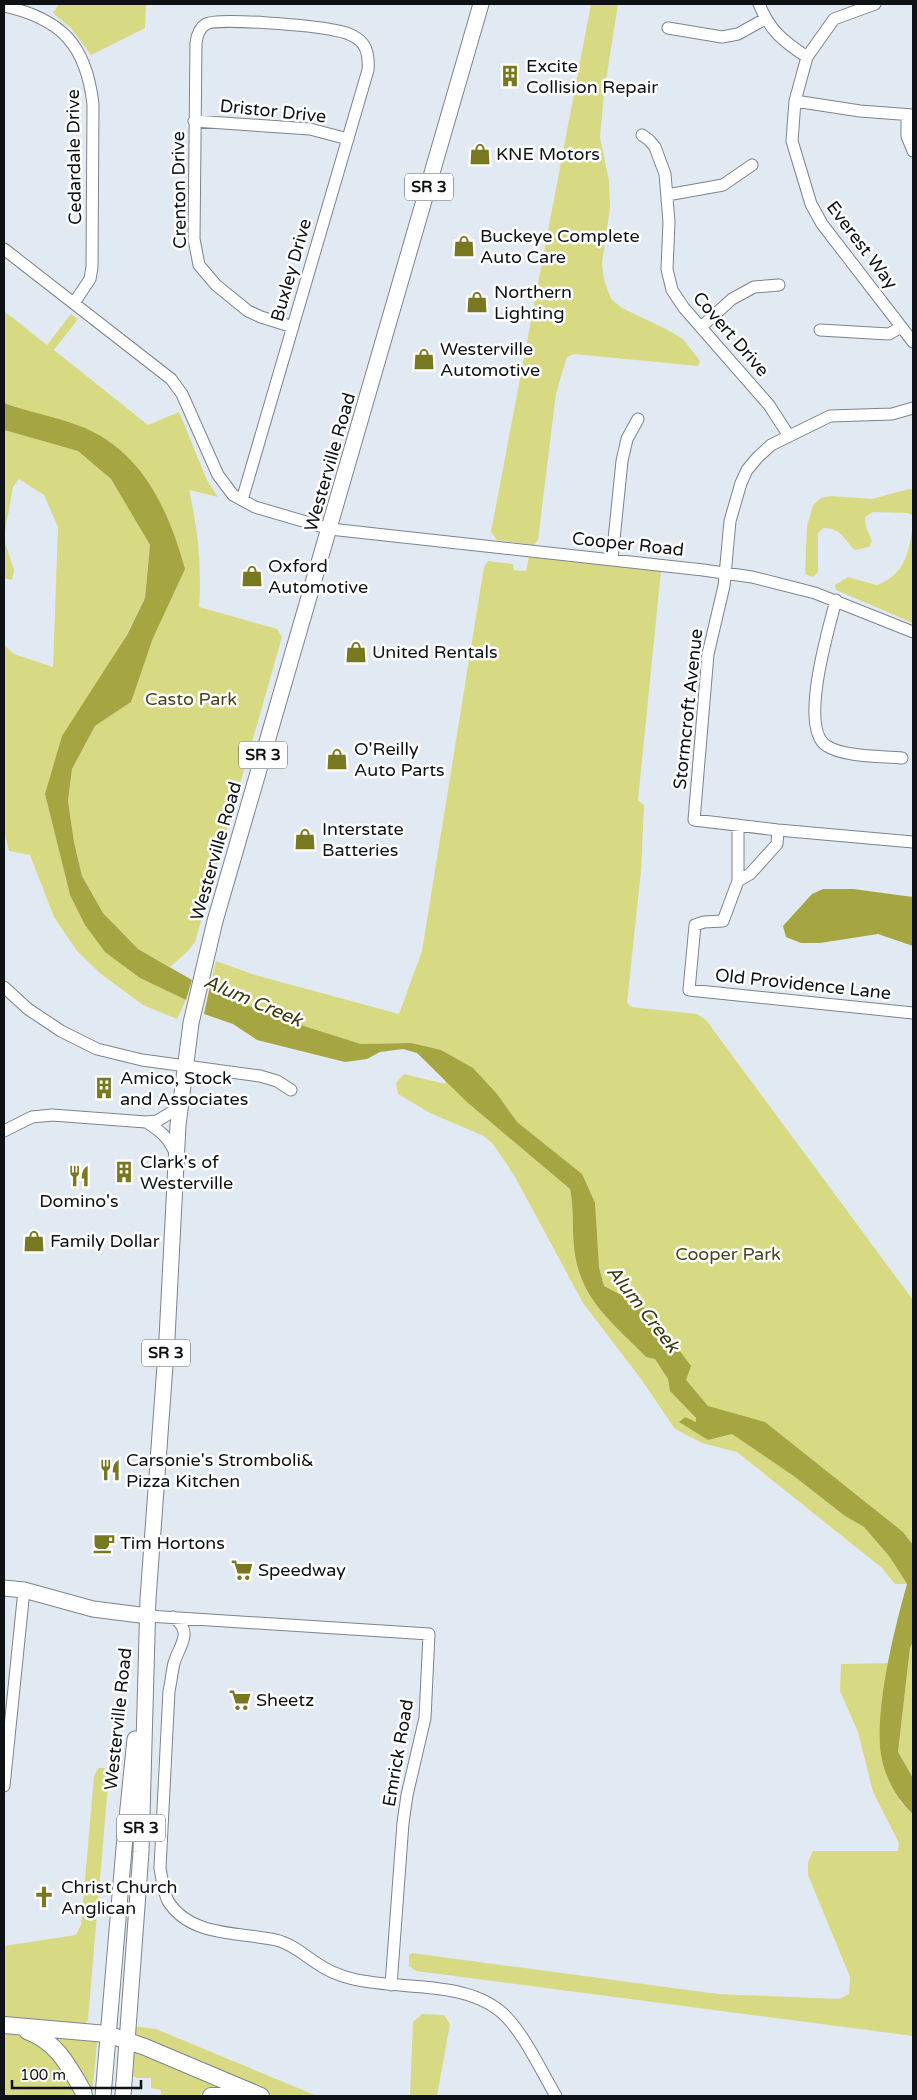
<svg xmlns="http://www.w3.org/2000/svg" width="917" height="2100" viewBox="0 0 917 2100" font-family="'Varela Round',sans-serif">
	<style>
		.green { fill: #d8da83 }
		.water { fill: #a5a642 }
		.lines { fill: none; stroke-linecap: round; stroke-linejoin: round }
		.minor-casing { stroke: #7c848b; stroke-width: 13 }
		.major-casing { stroke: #7c848b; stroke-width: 17 }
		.highway-casing { stroke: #7c848b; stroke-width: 18 }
		.minor { stroke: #fff; stroke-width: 11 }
		.major { stroke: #fff; stroke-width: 15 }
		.highway { stroke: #fff; stroke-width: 16 }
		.labels { text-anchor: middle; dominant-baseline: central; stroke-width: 5; stroke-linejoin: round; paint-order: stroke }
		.shield { fill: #fff; stroke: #57595b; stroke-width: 1 }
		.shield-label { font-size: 16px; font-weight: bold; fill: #0f1215 }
		.poi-label { font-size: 18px; fill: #0f1215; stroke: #fff; text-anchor: start }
		.street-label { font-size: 18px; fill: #0f1215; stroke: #fff }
		.park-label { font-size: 18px; fill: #46461d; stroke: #fff }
		.water-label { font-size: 19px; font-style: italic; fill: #3a3a10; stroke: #fff }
	</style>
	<rect width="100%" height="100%" fill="#e1eaf2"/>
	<path class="green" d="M59 4H146L145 28 91 55 71 28 53 13Z
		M591 4H618L604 93 600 137 609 181 610 208 602 263 604 280 611 299 622 308 666 329 683 339 700 361 698 366 574 354 567 357 556 393 538 540 534 545 497 540 491 532Z
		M4 311 47 345 71 314 78 319 54 350 148 425 179 412 207 480 218 497 189 490C198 529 202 567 199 607L277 629 282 637 195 942 188 951 170 967 138 949 103 913 82 876 74 842 68 801 72 769 95 726 122 708 153 638 152 506 70 440 4 428Z
		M4 430 78 451 111 479 150 545 145 598 45 794 70 895 140 978 186 1000 177 1019 143 1005 101 974 77 951 54 917 30 855 9 851 4 830V645L14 654 53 667 58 527 44 495 19 479 13 487 4 537Z
		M909 489 913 490V516L908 513 873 512 865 517 866 527 872 541 869 547 855 550C843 539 842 528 823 528L818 533V572L813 577 805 574 807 526 813 505 821 498 831 496 872 499Z
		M913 522V623L836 590 835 585 848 577 877 585C906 574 910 550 913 522Z
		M4 539 14 570 12 580 4 578Z
		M529 557 661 571 638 800 644 805 641 871 627 1003 632 1007 697 1014 706 1020 913 1300V1559L736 1434 679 1382 604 1286 580 1192 468 1103 570 1189C574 1209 572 1228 574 1247 579 1299 612 1322 646 1357L655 1359 668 1379 670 1391 696 1418V1422L708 1440 732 1434 795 1477 845 1516 864 1527 889 1556 907 1584H895L882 1568 737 1452 702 1443 675 1429 641 1379 583 1303 514 1175 493 1144 484 1136 430 1113 398 1094 396 1083 404 1074 445 1084 446 1053 411 1043 361 1044 307 1027 244 1004 210 986 216 961 255 975 399 1014 422 951 484 567 488 561 513 564 514 570 526 571Z
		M913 1641V1778L898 1752 910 1648Z
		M890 1663 882 1706 900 1802 913 1814V2036L416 1971 409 1966V1955L412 1953 718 1994 839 1999 849 1994 850 1977 808 1875V1862L813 1851H898L899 1843 873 1792 858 1732 840 1691 841 1664Z
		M98 1768H104L109 1773 88 2020 82 2027 4 2022V1946L76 1935 81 1925 94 1776Z
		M422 2014 444 2015 450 2024 437 2096H410L413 2022Z
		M133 2026 156 2029 317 2096H271L133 2036Z
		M4 2032C49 2037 58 2062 78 2096H4Z
		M50 2035 94 2039 97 2043 92 2096H88Z
		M131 2050 231 2088 194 2096H161V2090L151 2088V2078H137L130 2074Z"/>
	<path class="water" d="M4 403C28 412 53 416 77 425 141 448 168 508 185 569L153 638 131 702 95 726 72 769 68 801 74 842 82 876 103 913 138 949 192 980 186 1000 140 978 105 952 85 925 70 895 45 794 62 736 127 635 145 598 150 545 111 479 78 451 4 430Z
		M823 889H853L913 897V946L878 934 820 943H801L786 937 783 926 812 894Z
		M210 986 244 1004 307 1027 361 1044 411 1043 441 1050 473 1068 497 1094 517 1122 582 1174 595 1203 599 1267 604 1286 642 1306 659 1323 691 1366 686 1380 708 1406 765 1422 903 1532 913 1545V1641L910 1648 898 1752 913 1778V1814C895 1798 882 1772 880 1747 877 1700 894 1630 907 1584L889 1556 864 1527 845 1516 795 1477 732 1434 708 1440 679 1422 685 1417 696 1422V1418L670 1391 668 1379 655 1359 646 1357C612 1322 579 1299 574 1247 572 1228 574 1209 570 1189L468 1103 417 1053 403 1049 380 1052 367 1059 345 1062 257 1040 233 1024 204 1014Z"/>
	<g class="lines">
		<g class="minor-casing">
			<path id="minor" d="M759 4C770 31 783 41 807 57
				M875 4 834 19 807 57 795 101 792 141 811 204 822 224 913 342
				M4 6C62 19 86 45 93 104L92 267 90 279 74 303
				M668 28 722 37 738 34 765 19
				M795 101 860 111 913 115
				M907 115V136L913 151
				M194 121 310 129 348 139
				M642 135 649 140 655 147 665 174 669 222 667 269 672 290 684 308 769 405 789 436
				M667 195 723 185 752 165
				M4 249 171 379 182 394 218 475 233 495 255 507 330 529 703 570 752 577 815 593 913 632
				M701 327 732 299 754 287 779 285
				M820 330 889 334 901 327
				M913 408 892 414 830 416 771 445 757 458 747 470 741 483 730 521 724 586 708 654 694 820 778 830 913 842
				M242 500 368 70C369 58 368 46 358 39 351 34 341 31 333 30 316 26 217 17 206 24 199 28 197 35 196 43L194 239 199 265 216 285 248 311 261 317 293 327
				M612 559 622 461 627 439 638 419
				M836 600C829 628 798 729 827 746 844 757 881 756 902 758
				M738 825V881L723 921 704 922 695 925 689 990 913 1013
				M738 881 750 874 777 844 778 830
				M4 987 28 1009 61 1031 97 1049 142 1060 260 1076 277 1081 291 1090
				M146 1122C161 1131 169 1138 176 1155
				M4 1131 32 1117 52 1115 146 1122 157 1121 180 1107
				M148 1616 429 1634 425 1718 407 1795 403 1823 391 1985
				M173 1617C194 1632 180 1644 174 1663 172 1672 171 1682 169 1691L160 1868C162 1879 163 1891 168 1901 190 1937 240 1932 276 1940 290 1943 303 1954 315 1962 326 1970 340 1976 353 1979 398 1990 463 1980 500 2011 522 2029 541 2071 556 2096
				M4 1786 24 1590"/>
		</g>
		<g class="major-casing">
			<path id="major" d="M4 1588 24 1590 93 1609 148 1616
				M103 2096 124 1848 135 1739
				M123 2096 141 1852 148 1599 167 1338 178 1125 191 1023 215 921 481 4"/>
		</g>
		<g class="highway-casing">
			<path id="highway" d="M4 2025 107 2034 145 2047 261 2096
				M27 2031C57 2042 68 2065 83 2091L84 2096
				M211 2096H231"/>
		</g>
		<use href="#minor" class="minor"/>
		<use href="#major" class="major"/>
		<use href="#highway" class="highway"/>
	</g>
	<defs>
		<g id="building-bare" transform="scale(1.725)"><path d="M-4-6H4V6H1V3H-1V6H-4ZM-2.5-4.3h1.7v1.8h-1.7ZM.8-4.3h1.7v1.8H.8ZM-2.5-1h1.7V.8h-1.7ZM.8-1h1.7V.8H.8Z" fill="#787820" stroke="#fff" stroke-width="2.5" paint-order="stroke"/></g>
		<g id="shop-bare" transform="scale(1.725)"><path d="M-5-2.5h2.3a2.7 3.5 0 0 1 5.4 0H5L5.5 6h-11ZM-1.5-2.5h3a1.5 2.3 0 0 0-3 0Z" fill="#787820" stroke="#fff" stroke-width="2.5" paint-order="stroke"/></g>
		<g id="restaurant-bare" transform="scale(1.725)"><path d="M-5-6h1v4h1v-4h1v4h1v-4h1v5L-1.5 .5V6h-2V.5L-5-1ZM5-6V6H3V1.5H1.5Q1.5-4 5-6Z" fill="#787820" stroke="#fff" stroke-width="2.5" paint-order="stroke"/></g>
		<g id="cafe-bare" transform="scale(1.725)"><path d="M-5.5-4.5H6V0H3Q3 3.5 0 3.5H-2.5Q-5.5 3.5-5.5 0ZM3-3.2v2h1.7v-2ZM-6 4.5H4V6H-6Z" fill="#787820" stroke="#fff" stroke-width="2.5" paint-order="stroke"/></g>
		<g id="supermarket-bare" transform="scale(1.725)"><path d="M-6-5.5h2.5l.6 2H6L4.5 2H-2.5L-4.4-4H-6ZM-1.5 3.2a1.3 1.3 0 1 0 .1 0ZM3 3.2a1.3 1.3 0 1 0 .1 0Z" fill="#787820" stroke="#fff" stroke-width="2.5" paint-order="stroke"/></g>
		<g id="church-bare" transform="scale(1.725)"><path d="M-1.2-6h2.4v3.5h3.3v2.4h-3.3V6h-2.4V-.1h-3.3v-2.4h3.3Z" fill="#787820" stroke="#fff" stroke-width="2.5" paint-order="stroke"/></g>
	</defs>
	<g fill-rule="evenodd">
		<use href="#building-bare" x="510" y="76"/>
		<use href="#shop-bare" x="480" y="154"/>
		<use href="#shop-bare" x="464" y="246"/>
		<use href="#shop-bare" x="477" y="302"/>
		<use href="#shop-bare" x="424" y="359"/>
		<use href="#shop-bare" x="252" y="576"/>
		<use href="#shop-bare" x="356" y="652"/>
		<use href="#shop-bare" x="337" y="759"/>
		<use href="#shop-bare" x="305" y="839"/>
		<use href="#building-bare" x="104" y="1088"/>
		<use href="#building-bare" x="124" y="1172"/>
		<use href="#restaurant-bare" x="79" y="1176"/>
		<use href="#shop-bare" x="34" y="1241"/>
		<use href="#restaurant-bare" x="110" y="1470"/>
		<use href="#cafe-bare" x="104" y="1543"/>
		<use href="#supermarket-bare" x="242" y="1570"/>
		<use href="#supermarket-bare" x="240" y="1700"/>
		<use href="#church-bare" x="44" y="1897"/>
	</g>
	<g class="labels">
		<g class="shield">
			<rect x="405" y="173.5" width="48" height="27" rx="4"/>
			<rect x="239" y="741.5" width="48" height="27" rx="4"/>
			<rect x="142" y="1339.5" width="48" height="27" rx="4"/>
			<rect x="117" y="1814.5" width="48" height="27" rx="4"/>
		</g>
		<g class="shield-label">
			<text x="429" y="187">SR 3</text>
			<text x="263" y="755">SR 3</text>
			<text x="166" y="1353">SR 3</text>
			<text x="141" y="1828">SR 3</text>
		</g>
		<g class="poi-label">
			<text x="526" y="66">Excite<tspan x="526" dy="21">Collision Repair</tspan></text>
			<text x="496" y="154">KNE Motors</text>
			<text x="480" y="236">Buckeye Complete<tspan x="480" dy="21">Auto Care</tspan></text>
			<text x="494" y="292">Northern<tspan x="494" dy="21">Lighting</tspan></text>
			<text x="440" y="349">Westerville<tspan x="440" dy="21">Automotive</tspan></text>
			<text x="268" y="566">Oxford<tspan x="268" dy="21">Automotive</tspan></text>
			<text x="372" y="652">United Rentals</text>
			<text x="354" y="749">O'Reilly<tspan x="354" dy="21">Auto Parts</tspan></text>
			<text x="322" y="829">Interstate<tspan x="322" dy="21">Batteries</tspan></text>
			<text x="120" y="1078">Amico, Stock<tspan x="120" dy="21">and Associates</tspan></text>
			<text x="140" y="1162">Clark's of<tspan x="140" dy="21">Westerville</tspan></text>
			<text x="79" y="1201" text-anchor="middle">Domino's</text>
			<text x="50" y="1241">Family Dollar</text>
			<text x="126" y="1460">Carsonie's Stromboli&amp;<tspan x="126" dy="21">Pizza Kitchen</tspan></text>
			<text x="120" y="1543">Tim Hortons</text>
			<text x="258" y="1570">Speedway</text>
			<text x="256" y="1700">Sheetz</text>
			<text x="61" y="1887">Christ Church<tspan x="61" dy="21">Anglican</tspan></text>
		</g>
		<g class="street-label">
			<text transform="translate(273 111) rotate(6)">Dristor Drive</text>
			<text transform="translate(74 157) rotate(-91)">Cedardale Drive</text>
			<text transform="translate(179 190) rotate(-91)">Crenton Drive</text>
			<text transform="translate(862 245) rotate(53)">Everest Way</text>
			<text transform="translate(291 270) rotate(-74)">Buxley Drive</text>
			<text transform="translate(731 334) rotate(49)">Covert Drive</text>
			<text transform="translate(330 462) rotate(-74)">Westerville Road</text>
			<text transform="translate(628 544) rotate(6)">Cooper Road</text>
			<text transform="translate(688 709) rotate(-84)">Stormcroft Avenue</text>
			<text transform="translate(216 851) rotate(-74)">Westerville Road</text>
			<text transform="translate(803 984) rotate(6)">Old Providence Lane</text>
			<text transform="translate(118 1719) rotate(-84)">Westerville Road</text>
			<text transform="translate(398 1753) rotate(-80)">Emrick Road</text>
		</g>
		<g class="park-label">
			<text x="191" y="699">Casto Park</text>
			<text x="728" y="1254">Cooper Park</text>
		</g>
		<g class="water-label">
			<text transform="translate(253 1001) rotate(23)">Alum Creek</text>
			<text transform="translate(643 1309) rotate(52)">Alum Creek</text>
		</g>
	</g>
	<rect width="917" height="2100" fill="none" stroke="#0f1215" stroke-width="10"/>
	<path d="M12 2080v8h129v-8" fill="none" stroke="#0f1215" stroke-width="2.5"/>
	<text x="20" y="2080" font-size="15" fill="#0f1215" stroke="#ffffff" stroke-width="4" paint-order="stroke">100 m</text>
</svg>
